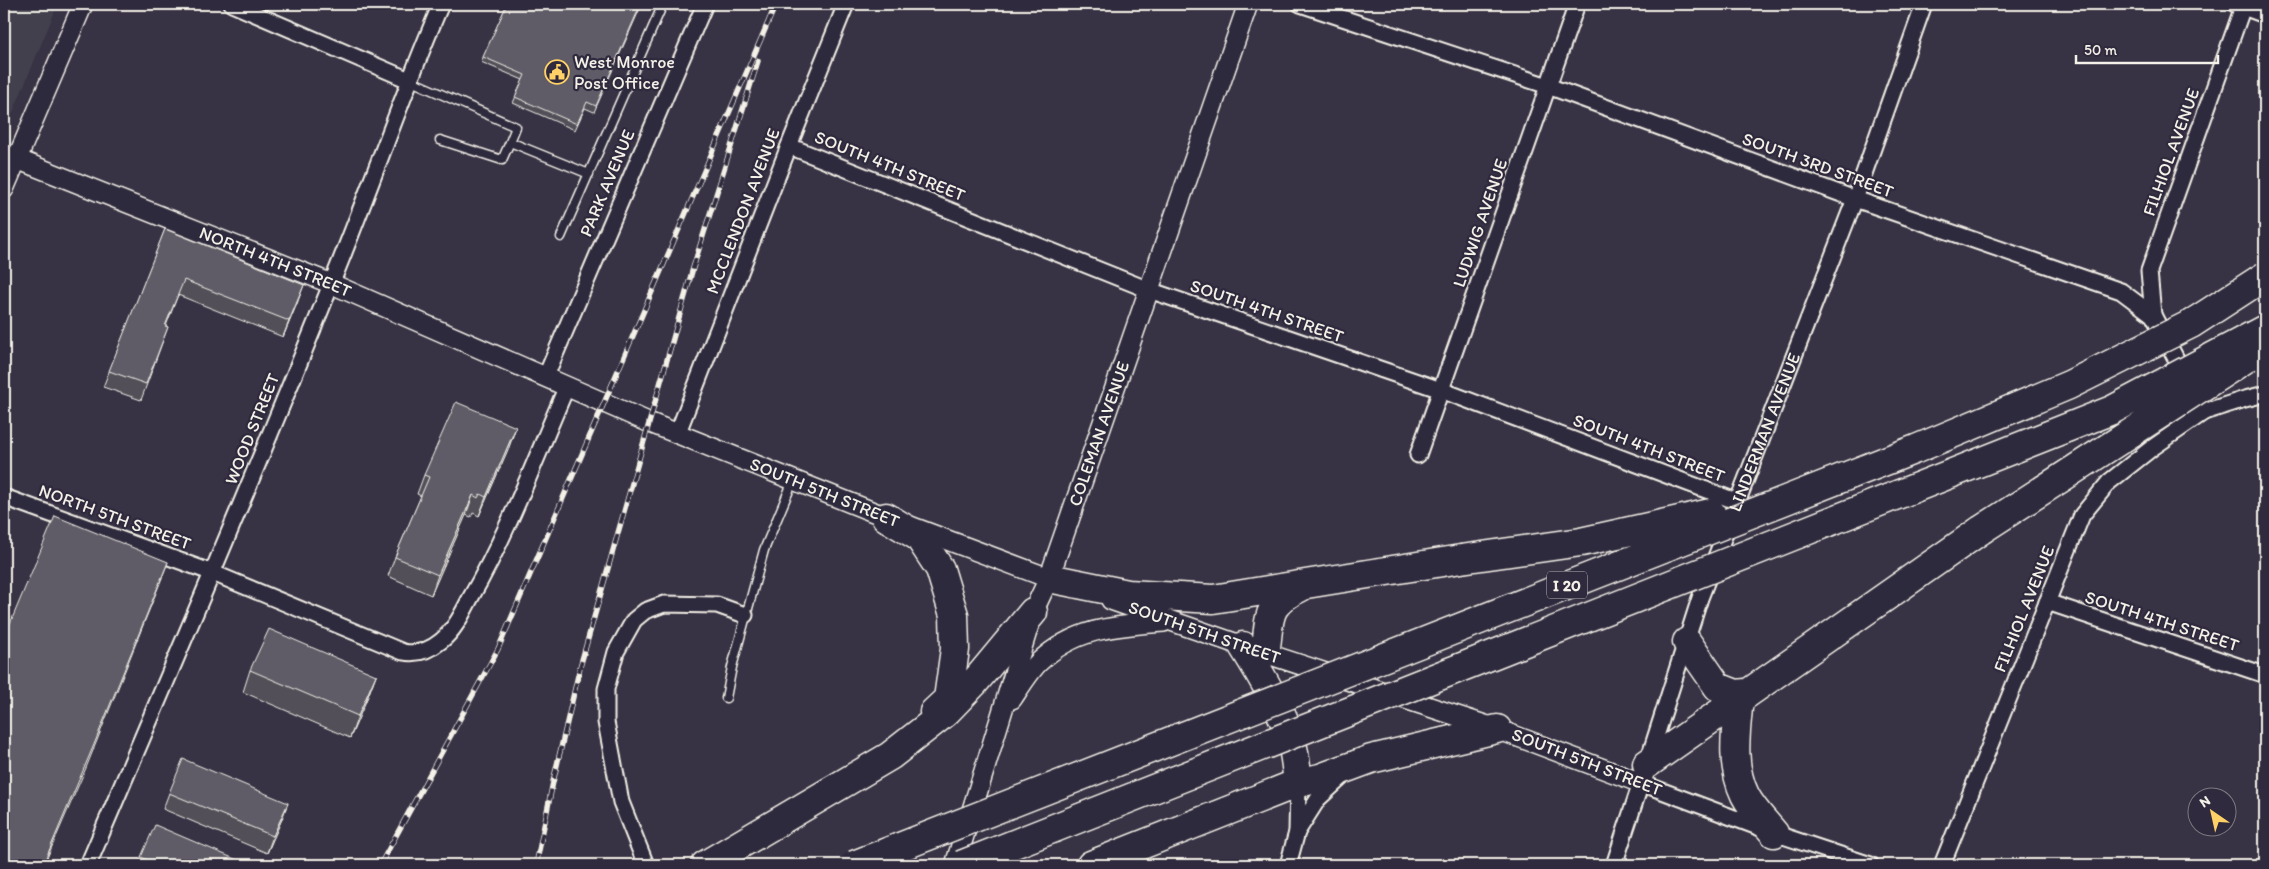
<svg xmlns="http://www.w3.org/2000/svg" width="2269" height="869" viewBox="0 0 2269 869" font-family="Itim,sans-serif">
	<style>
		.built { fill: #433f4e }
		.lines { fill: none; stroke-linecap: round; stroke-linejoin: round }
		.service-casing { stroke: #f4f1e8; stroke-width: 11 }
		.minor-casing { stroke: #f4f1e8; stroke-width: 19 }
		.tertiary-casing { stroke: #f4f1e8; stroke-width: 22 }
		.motorway-casing { stroke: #f4f1e8; stroke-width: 31 }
		.service { stroke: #2f2a3d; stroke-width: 8 }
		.minor { stroke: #2f2a3d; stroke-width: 15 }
		.tertiary { stroke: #2f2a3d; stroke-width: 19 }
		.motorway { stroke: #2f2a3d; stroke-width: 28 }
		.rail-casing { stroke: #f4f1e8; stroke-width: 5.5 }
		.rail { stroke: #2f2a3d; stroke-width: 4; stroke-dasharray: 11; stroke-linecap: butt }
		.motorway-bridge-casing { stroke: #f4f1e8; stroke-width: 31; stroke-linecap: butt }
		.motorway-bridge { stroke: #2f2a3d; stroke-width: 28 }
		.wall { fill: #524f59; stroke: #f4f1e8 }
		.shaded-wall { fill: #424048; stroke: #f4f1e8 }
		.building { fill: #5f5c67; stroke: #f4f1e8 }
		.labels { text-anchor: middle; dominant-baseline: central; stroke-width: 4.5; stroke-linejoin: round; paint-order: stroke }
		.shield { fill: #2f2a3d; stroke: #b9b5b5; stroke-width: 1 }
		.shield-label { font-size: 16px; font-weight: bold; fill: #f4f1e8 }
		.poi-label { font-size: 18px; fill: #f4f1e8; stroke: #2f2a3d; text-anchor: start }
		.street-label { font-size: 18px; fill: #f4f1e8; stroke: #2f2a3d }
	</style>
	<rect width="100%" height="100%" fill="#373244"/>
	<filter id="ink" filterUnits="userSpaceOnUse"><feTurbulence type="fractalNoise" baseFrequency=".02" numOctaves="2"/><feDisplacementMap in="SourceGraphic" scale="10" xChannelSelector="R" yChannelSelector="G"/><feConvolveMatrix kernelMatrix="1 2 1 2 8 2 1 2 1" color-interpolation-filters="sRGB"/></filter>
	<g filter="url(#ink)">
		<path class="built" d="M4 4H58L4 134Z"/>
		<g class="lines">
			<g class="service-casing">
				<path id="service" d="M409 80 516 127 510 142 589 174
					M440 140 502 160 510 142
					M561 237 663 4
					M726 698 732 667 764 550 793 481"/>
			</g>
			<g class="minor-casing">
				<g id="minor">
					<path d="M232 4 409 80"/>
					<path d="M1300 4 1548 86 1855 199 2121 291 2153 315 2204 412"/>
					<path d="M2235 4 2265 15"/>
					<path d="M789 146 1149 290 1441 390 1738 502"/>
					<path d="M2153 315 2149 271 2244 4"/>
					<path d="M545 378 705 4"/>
					<path d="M678 432 789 146 846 4"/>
					<path d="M1418 455 1577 4"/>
					<path d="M4 497 213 573 403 652C418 655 430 650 441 641 455 630 463 612 471 597 509 531 536 457 567 386"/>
					<path d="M2047 602 2265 675"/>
					<path id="s1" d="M1648 761 1700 598 1855 199 1924 4"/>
					<path d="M1297 832 1318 799 1343 776"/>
					<path d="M88 865C170 673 252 481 330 287 369 193 401 97 441 4"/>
					<path d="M646 865 621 802 606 722V689L616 652 634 620 645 611 664 604 717 605 745 615"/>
					<path d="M1288 865 1297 832 1298 783"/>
					<path d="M1614 865 1641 783 1774 833 1871 865"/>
					<path d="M1942 865 2082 515 2109 482 2152 448 2204 412 2245 399 2265 394"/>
				</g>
			</g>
			<g class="tertiary-casing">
				<g id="tertiary">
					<path id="s2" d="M4 154 332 284 648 422 886 517 1059 582"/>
					<path d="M4 189 83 4"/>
					<path id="s3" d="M1111 600 1243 646 1497 729 1641 783 1647 764"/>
					<path d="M1012 699C1020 687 1029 672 1039 662 1076 627 1117 626 1164 622"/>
					<path id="s4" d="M955 865 1033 612 1049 578 1248 4"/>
				</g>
			</g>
			<g class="motorway-casing">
				<path id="motorway" d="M886 517 919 537 940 569 954 615 955 649 948 699 934 712
					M1049 578 1128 594 1213 599 1461 559
					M1687 642 1718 687 1736 694 1746 693
					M1243 646C1260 673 1280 706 1290 736 1295 751 1296 767 1298 783
					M1265 653C1271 619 1263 605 1301 587
					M1739 698C1736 731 1730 764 1745 795 1752 809 1764 821 1774 833
					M1647 764 1981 530
					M705 865 890 756 945 713 974 683 1033 612
					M1091 865 1298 783 1320 778 1371 759 1497 729"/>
			</g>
			<use href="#service" class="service"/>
			<use href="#minor" class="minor"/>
			<use href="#tertiary" class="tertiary"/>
			<use href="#motorway" class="motorway"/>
			<g class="rail-casing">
				<path id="rail" d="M380 865 498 649 776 4
					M536 865 553 782 580 667 693 268 758 61"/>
			</g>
			<use href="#rail" class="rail"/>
			<g class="motorway-bridge-casing">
				<path id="motorway-bridge" d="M1981 530 2248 357
					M1461 559 1581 542 1711 513
					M854 865 1916 449 2069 385 2191 324 2265 276
					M961 865 2112 410 2265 329"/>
			</g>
			<use href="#motorway-bridge" class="motorway-bridge"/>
		</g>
		<path class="wall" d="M507 4H642L594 112 585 108 575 130 513 103 523 80 481 62Z
			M165 229 298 301 283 337 178 295 166 326 168 327 141 400 103 387Z
			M516 427 509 447 479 516 473 513 471 517 466 515 431 595 388 576 395 557 421 496 417 494 424 475Z
			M250 670 376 675 368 696 350 738 243 692Z
			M169 793 282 819 267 853 163 809Z
			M141 857 249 865H138Z"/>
		<path class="shaded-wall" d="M304 285 298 301 283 337 289 321Z
			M516 427 509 447 479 516 486 497Z
			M473 495 466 515 431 595 438 575Z
			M168 562 160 583 86 768 44 865H43Z
			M376 675 368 696 350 738 358 716Z
			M288 803 282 819 267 853 273 836Z"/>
		<path class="building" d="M507 4H641L596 106 587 102 577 124 515 97 525 75 483 57Z
			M165 229 304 285 289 321 184 280 165 326 168 327 146 384 109 371Z
			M456 402 516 427 486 497 480 494 478 498 473 495 438 575 395 557 429 477 424 475Z
			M55 516 168 562 93 747 43 865H4V638Z
			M269 629 376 675 358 716 250 670Z
			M183 759 288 803 273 836 169 793Z
			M155 825 249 865H159L141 857Z"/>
	</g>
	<defs>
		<g id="civic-ring" transform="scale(1.25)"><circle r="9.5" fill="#2f2a3d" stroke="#ffd166" stroke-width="1.5"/><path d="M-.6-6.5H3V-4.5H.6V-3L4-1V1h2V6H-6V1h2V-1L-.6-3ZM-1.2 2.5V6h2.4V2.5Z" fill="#ffd166"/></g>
	</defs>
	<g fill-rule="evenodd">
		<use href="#civic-ring" x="557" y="72"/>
	</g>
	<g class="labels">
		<rect class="shield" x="1547" y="571.5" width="40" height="27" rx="4"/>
		<g class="shield-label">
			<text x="1567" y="585">I 20</text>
		</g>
		<g class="poi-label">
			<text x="574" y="62">West Monroe<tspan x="574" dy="21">Post Office</tspan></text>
		</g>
		<g class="street-label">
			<text transform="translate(2171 152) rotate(-70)">FILHIOL AVENUE</text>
			<text transform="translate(1818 165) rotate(20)">SOUTH 3RD STREET</text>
			<text transform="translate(890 166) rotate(22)">SOUTH 4TH STREET</text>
			<text transform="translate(607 183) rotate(-67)">PARK AVENUE</text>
			<text transform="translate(743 211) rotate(-69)">MCCLENDON AVENUE</text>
			<text transform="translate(1480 223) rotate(-71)">LUDWIG AVENUE</text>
			<text stroke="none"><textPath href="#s2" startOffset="292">NORTH 4TH STREET</textPath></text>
			<text transform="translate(1267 311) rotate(19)">SOUTH 4TH STREET</text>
			<text transform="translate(252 429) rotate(-68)">WOOD STREET</text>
			<text stroke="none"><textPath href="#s1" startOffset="349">LINDERMAN AVENUE</textPath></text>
			<text stroke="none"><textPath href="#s4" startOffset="455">COLEMAN AVENUE</textPath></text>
			<text transform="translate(1649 448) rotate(21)">SOUTH 4TH STREET</text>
			<text stroke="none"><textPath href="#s2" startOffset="888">SOUTH 5TH STREET</textPath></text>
			<text transform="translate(115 517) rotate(20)">NORTH 5TH STREET</text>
			<text transform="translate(2024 609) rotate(-68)">FILHIOL AVENUE</text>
			<text transform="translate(2162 621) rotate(18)">SOUTH 4TH STREET</text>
			<text stroke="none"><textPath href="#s3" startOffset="99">SOUTH 5TH STREET</textPath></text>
			<text transform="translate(1587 762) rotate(21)">SOUTH 5TH STREET</text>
		</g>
	</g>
	<rect width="2269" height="869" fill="none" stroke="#2f2a3d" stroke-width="20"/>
	<rect x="10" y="10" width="2249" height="849" fill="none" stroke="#f4f1e8" stroke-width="2" filter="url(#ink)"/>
	<g transform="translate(2212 812) rotate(326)"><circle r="24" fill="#2f2a3d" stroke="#7e7a81"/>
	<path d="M0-4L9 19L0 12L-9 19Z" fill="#ffd166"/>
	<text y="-8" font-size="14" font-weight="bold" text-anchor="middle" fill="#f4f1e8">N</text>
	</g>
	<path d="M2076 55v8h142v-8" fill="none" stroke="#f4f1e8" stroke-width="2.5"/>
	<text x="2084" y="55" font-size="15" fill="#f4f1e8" stroke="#2f2a3d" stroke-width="4" paint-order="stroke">50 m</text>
</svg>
